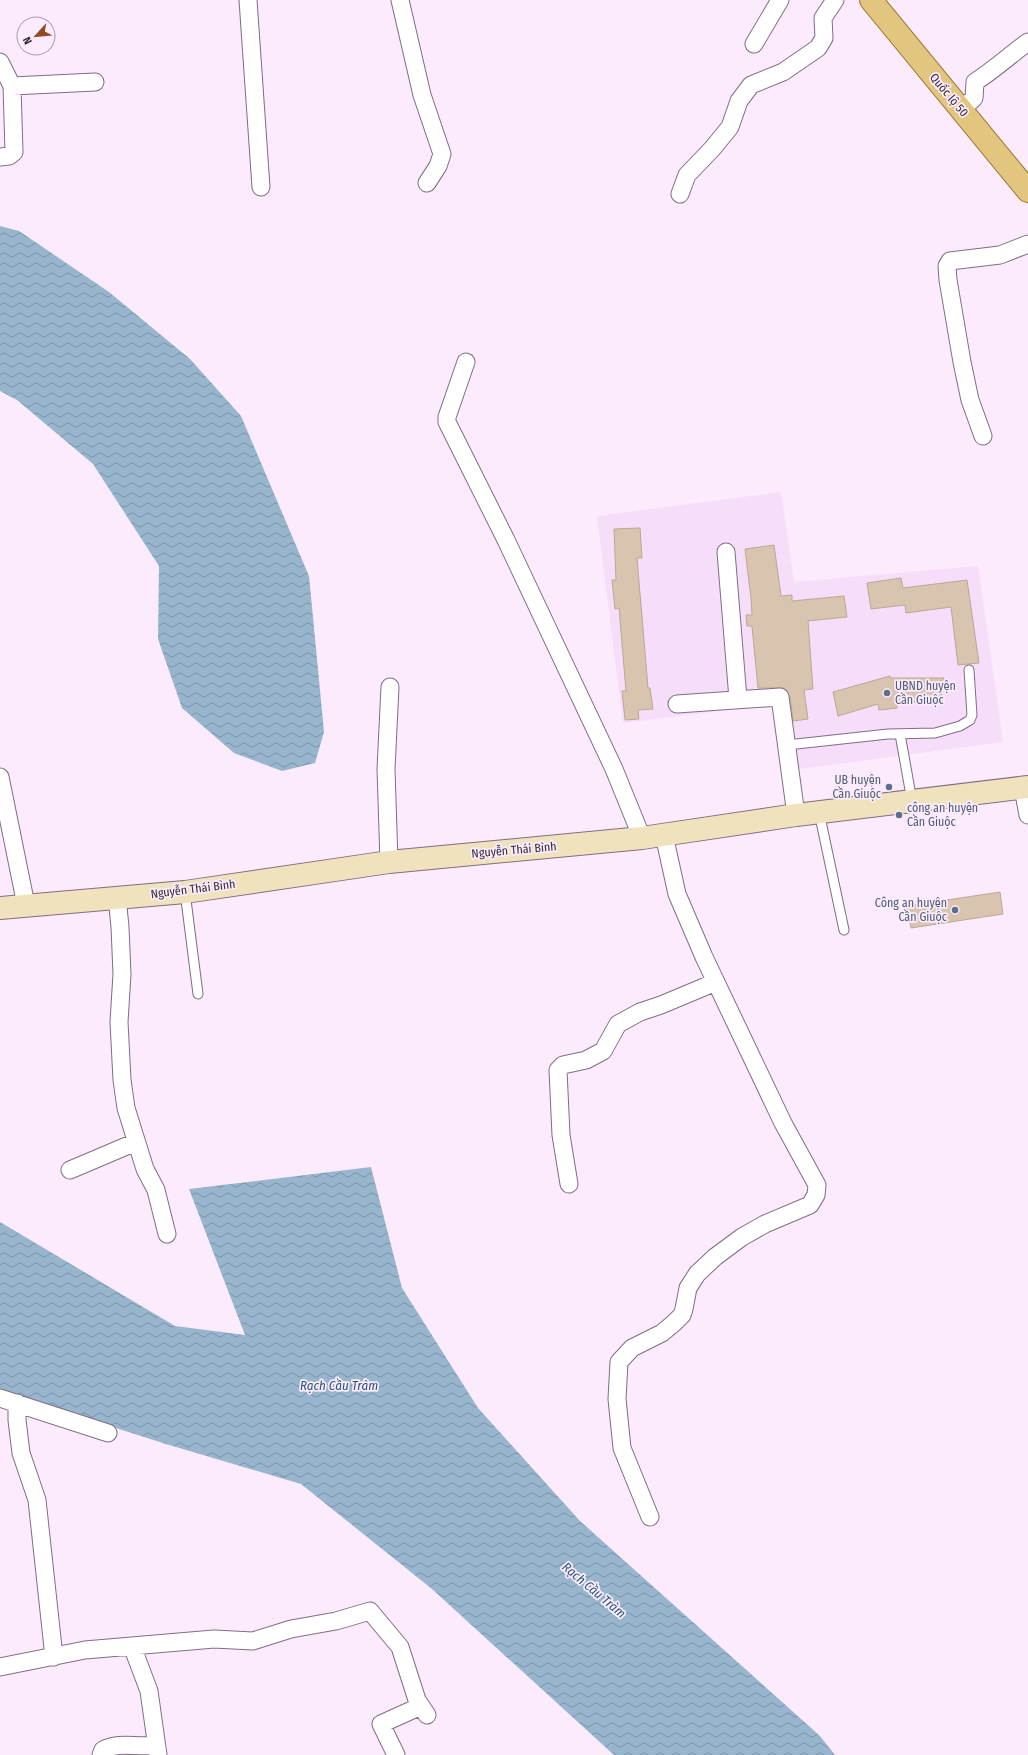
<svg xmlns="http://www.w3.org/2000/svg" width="1028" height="1755" viewBox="0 0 1028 1755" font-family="'Fira Sans Condensed',sans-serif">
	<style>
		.built { fill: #f6ddf9 }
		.water { fill: url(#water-waves) }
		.building { fill: #d8c4af; stroke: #bca894 }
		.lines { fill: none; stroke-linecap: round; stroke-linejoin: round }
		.lane-casing { stroke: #7f6e82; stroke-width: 11 }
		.street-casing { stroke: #7f6e82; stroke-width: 19 }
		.secondary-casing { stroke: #7f6e82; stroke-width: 24 }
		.primary-casing { stroke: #98752c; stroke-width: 24 }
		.lane { stroke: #fff; stroke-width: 9 }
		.street { stroke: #fff; stroke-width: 17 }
		.secondary { stroke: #f1e2be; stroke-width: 22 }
		.primary { stroke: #e2c57e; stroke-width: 22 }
		.service-dot { fill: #5c6f8a; stroke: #fbebfd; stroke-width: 1.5 }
		.labels { text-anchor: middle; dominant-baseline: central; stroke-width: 3.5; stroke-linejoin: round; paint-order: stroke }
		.street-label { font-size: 12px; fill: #322a33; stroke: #fbebfd }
		.service-label { font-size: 12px; fill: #4e5e75; stroke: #fbebfd; text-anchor: start }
		.water-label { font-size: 13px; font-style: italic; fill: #255678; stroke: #fbebfd }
	</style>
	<defs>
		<pattern id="water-waves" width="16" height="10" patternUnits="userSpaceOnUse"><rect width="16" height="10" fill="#97b5cc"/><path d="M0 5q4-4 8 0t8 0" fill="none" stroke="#7c93a6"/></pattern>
	</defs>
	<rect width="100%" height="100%" fill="#fbebfd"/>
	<path class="built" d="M781 492 794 582 978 566 1003 742 784 771 774 704 623 723 597 516Z"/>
	<path class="water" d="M0 226 19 231 109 292 190 359 241 416 309 576 324 732 315 763 282 771 234 753 182 708 158 639 159 566 93 464 17 400 0 391Z
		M371 1167 402 1288 478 1408 580 1521 820 1736 835 1755H614L432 1589 301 1484 166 1444 0 1391V1222L175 1326 245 1335 189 1189Z"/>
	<path class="building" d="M640 528 642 558H637L648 688H650L653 709 638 710 639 719 625 720 622 691H626L619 608 615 609 612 580H616L614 529Z
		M774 545 781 596 792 595V601L844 596 847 617 808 621 813 689 804 690 808 719 793 721 790 696 785 688H758L752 626H747L746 615H752L751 598 745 549Z
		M901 578 903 588 967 580 979 663 958 665 951 607 906 613 905 605 871 609 867 583Z
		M890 676V678H944L940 702H897V708L879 710 878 704 838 716 833 692Z
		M1000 892 1003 914 911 928 907 906Z"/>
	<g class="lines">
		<g class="lane-casing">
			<path id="lane" d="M900 734 912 801
				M787 745 888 734 935 733 960 726 970 720 972 715 969 670
				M819 812 844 930
				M185 892 198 994"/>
		</g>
		<g class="street-casing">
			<path id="street" d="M248 0 261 187
				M400 0 422 95 442 154 438 166 427 183
				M754 44 780 0
				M0 62 12 86 14 152 9 156 0 157
				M12 86 95 82
				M961 110 974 98 975 82C994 70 1010 55 1028 42
				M680 194 687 175 712 149 730 127 739 101 751 85 783 72 818 48 824 38 823 18 835 0
				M466 362 447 417V422L506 540 614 769 642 838
				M983 436 970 400 962 362 948 280 947 266 950 261 1000 255 1028 244
				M726 552 738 699
				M677 704 780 697 796 815
				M0 777 26 905
				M1023 788 1028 815
				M389 862 386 769 390 687
				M117 897 120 927 122 974 119 1022 122 1080 126 1108 145 1169 156 1190 167 1234
				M70 1170 136 1142
				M569 1184 561 1135 558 1070 563 1065 586 1060 603 1051 618 1024 640 1012 661 1005 716 982
				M0 1398 108 1433
				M17 1403V1420L21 1453 37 1500 54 1657
				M650 1517 622 1448 617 1399 619 1362 632 1348 662 1333 674 1323 682 1315 684 1309 688 1288 697 1274 715 1257 742 1237 765 1224 810 1205 816 1195 817 1185 783 1123 704 957 677 894 664 835
				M132 1646 149 1691 158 1755
				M0 1667 85 1650 214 1639 253 1641 291 1629 336 1621 370 1611 400 1647 417 1700 427 1715
				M101 1755 103 1750C119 1741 139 1748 156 1745
				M396 1755 381 1724 421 1706"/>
		</g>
		<g class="secondary-casing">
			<path id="secondary" d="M0 908 185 892 389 862 642 838 796 815 1028 787"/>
		</g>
		<g class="primary-casing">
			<path id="primary" d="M871 0 1028 191"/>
		</g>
		<use href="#lane" class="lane"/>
		<use href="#street" class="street"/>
		<use href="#secondary" class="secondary"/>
		<use href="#primary" class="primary"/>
	</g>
	<g class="service-dot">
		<circle cx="887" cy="693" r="4"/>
		<circle cx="889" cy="787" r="4"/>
		<circle cx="899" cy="815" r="4"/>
		<circle cx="955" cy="910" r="4"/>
	</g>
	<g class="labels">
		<g class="street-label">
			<text transform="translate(949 95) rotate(50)">Quốc lộ 50</text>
			<text transform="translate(514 850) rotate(-5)">Nguyễn Thái Bình</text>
			<text transform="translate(193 889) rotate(-7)">Nguyễn Thái Bình</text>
		</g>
		<g class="service-label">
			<text x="895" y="686">UBND huyện<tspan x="895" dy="14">Cần Giuộc</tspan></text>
			<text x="881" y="780" text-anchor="end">UB huyện<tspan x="881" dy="14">Cần Giuộc</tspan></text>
			<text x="907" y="808">công an huyện<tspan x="907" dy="14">Cần Giuộc</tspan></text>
			<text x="947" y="903" text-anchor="end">Công an huyện<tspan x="947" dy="14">Cần Giuộc</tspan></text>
		</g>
		<g class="water-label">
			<text x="339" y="1385">Rạch Cầu Tràm</text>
			<text transform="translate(594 1590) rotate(40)">Rạch Cầu Tràm</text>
		</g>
	</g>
	<g transform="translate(36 36) rotate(243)"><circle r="19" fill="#fbebfd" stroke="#ab9eac"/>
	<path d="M0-3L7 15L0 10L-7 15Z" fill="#914b23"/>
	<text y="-6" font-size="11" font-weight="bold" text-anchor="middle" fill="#322a33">N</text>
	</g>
</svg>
